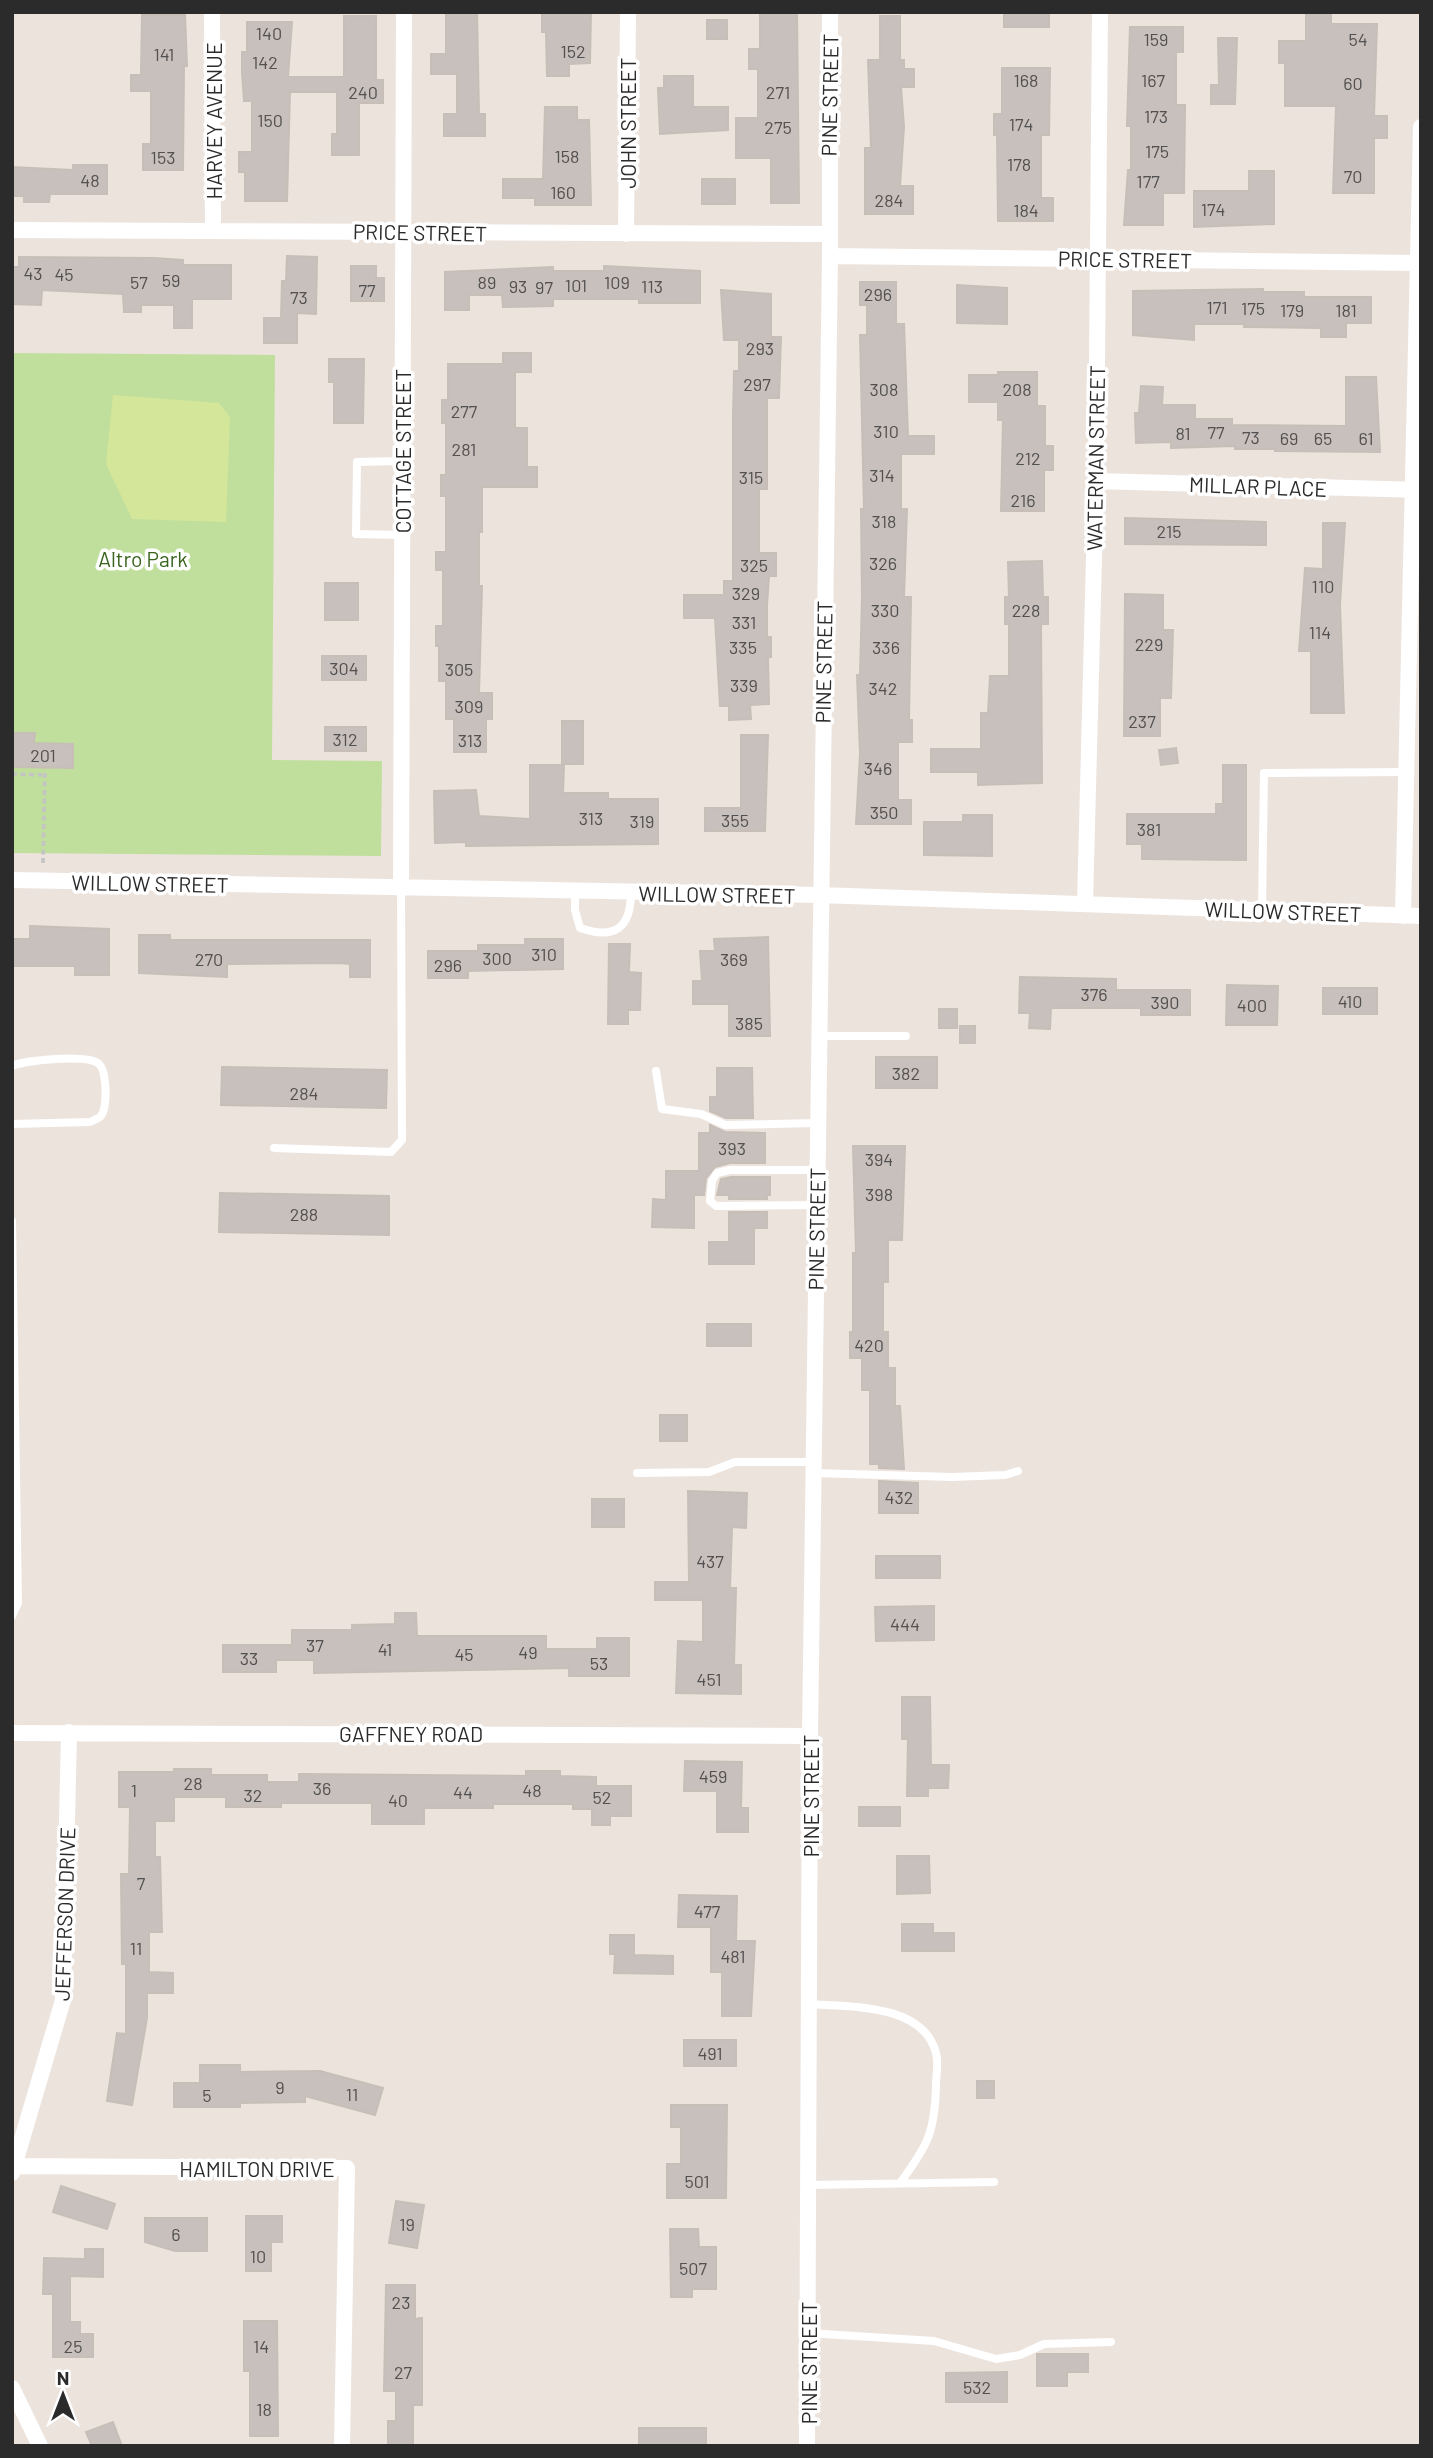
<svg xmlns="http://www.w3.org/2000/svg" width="1433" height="2458" viewBox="0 0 1433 2458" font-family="Barlow,sans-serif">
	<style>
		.green { fill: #c0df9d }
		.pitch { fill: #d4e699 }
		.building { fill: #c7c0bd; stroke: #c7beb7; stroke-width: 2 }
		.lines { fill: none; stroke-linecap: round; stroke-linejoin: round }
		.path { stroke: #c4c4c4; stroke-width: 3.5; stroke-dasharray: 5 3.5; stroke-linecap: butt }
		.service { stroke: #fff; stroke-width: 8 }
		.minor { stroke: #fff; stroke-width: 16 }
		.labels { text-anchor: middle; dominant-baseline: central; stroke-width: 7; stroke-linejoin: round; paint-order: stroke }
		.number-label { font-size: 18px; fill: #525050 }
		.street-label { font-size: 21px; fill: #2b2b2b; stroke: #fff }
		.park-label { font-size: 21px; fill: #3a641e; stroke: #fff }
	</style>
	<rect width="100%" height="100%" fill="#ece3dd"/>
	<path class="green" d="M12 353 275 355 272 760 382 761 381 856 12 853Z"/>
	<path class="pitch" d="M113 395 219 403 230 417 226 522 132 519 106 464Z"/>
	<path class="building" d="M446 12H477L479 114H485V136H444V114H457V74H431V54H446Z
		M542 12H591L590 63 569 64V76H547L546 32H542Z
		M760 12H797L799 203H771V158H736V118H758V69H749V49H760Z
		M1004 12H1049V27H1004Z
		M1306 12H1331V24H1377L1374 116H1387V138H1374V193H1333L1336 106H1285V63H1279V41H1306Z
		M142 15H185L187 66H184L183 170H143V144H151V91H131V75H141Z
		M344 16H376V80H383V103H359V155H332V134H337V92H290L287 201H245V172H239V152H252V101H244L242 72V52H247V22H292L288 77H344Z
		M880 16H900V60H904V69H914V87H901L904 127 900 186H913V214H865V148H871L868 60H880Z
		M707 20H727V39H707Z
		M1130 27H1183V52H1176V105H1185L1184 193H1163V225H1124L1128 170H1131V126H1127Z
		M1218 38H1237L1235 104H1211V85H1219Z
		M1002 68H1050L1049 135H1041V198H1053V221H998L997 135H994V114H1002Z
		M664 76H693V107H728V130L660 134 658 88H664Z
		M545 107H577V120H589L591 205H535V198H503V179H543Z
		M73 165H107V194H50L49 202H24V196H12V167L73 170Z
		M1249 171H1274V224L1194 227V191H1249Z
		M702 179H735V204H702Z
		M287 256 317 257 316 314 297 313V343H264V318H281L282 281H286Z
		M19 257 154 258 183 260V265H231V299H192V328H174V305H141V312H124L123 294 42 290 41 305 12 304V267H19Z
		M351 266H376V278H384V301H351Z
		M604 266 700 271V303H639V299H553V306L503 307 502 295H469V310H445V272L553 267V271H604Z
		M860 282H896V324H904L908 436H934V454H901V509H907L904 597H911L909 720H912V742H898V800H911V824H856L860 754 857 675H860L862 597 861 509H864L860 335H867V305H860Z
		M957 285 1007 288V324L957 323Z
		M1263 289V292H1304V297H1371V323H1346V337H1321V328L1244 327V324H1194V340L1133 335V291Z
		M721 290 771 294V337H781L779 398H767V489H759V553H776V576H769L767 605V637H771V657H768L769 704 750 705 751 719 729 720V706H720L715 618H684V595H724V581H733V418L734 371H739V340H724Z
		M503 353H531V372H515V428H527V467H537V487H482V532H479V586H482L479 693H492V719H486V752H454V719H446V681H439V646H436V626H443V570H436V552H446V496H441V475H446V423H442V400H448V364H503Z
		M329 359H364L363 423H334V382H329Z
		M998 372H1037V406H1045V446H1053V470H1044V511H1001L1003 420H998V402H969V375H998Z
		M1346 377H1376L1380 452 1275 451V449H1235V446L1171 448V442L1136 443 1135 413H1139L1141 386 1163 387 1162 405H1195V419H1232V425L1346 426Z
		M1125 518 1266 522V545L1125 544Z
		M1323 523H1345L1340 605 1344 713H1311V651H1299L1305 568 1323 569Z
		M1042 561 1043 597H1048V624H1041L1042 783 978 785V772H931V749H981V713H988L990 676H1009V624H1005V597H1009L1008 562Z
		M325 583H358V620H325Z
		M1125 594 1163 595V630H1173L1171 698H1160V736H1124Z
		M322 656H366V680H322Z
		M562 721H583V764H562Z
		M325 727H366V751H325Z
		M12 733H35L34 743 73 744V768L12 767Z
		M741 735H768L765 831H705V808H741Z
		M1176 748 1178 763 1161 765 1159 750Z
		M530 765H564L563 793H608V799H658V844L466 846V842L435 843 434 791 476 790 479 816 530 819Z
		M1223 765H1246V860L1142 859V844H1127V814H1216V804H1223Z
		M963 815H992V856L924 855V822H963Z
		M30 926 109 929V975H75V966H12V939H30Z
		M139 935H170V940H370V977H350V964L339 963 227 964V977L139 973Z
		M768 937 770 1036H729V1004H693V981H702L700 951H715L714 939Z
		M525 939H563V969L468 971V978H428V951H478V945H525Z
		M609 944H630L629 972 641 973 640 1010H628V1024H608Z
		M1020 977 1116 979V990H1190V1015H1141V1008H1051L1050 1029 1029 1028 1030 1013H1019Z
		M1227 985 1278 986 1277 1025H1226Z
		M1323 988H1377V1014H1323Z
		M939 1009H957V1028H939Z
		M960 1026H975V1043H960Z
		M876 1057H937V1088H876Z
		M222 1067 387 1070 386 1108 221 1105Z
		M717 1068H752L753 1118H726L710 1111V1097H717Z
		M710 1125 725 1132 765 1133V1163H730L715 1167 706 1178 704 1195H694V1228L652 1227 653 1199 666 1200V1171H699V1133H710Z
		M853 1146H905L902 1240H888V1282H883V1332H888V1368H895V1406H900L904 1469 879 1468V1464H870V1390H862V1358H850V1332H853V1253H856Z
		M731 1177H770V1195H767V1199H729V1195H717L721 1179Z
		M220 1193 389 1196V1235L219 1232Z
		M729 1212H767V1228H754V1264H709V1242H729Z
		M707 1324H751V1346H707Z
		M660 1415H687V1441H660Z
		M879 1481 918 1483V1513H879Z
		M688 1491 747 1493 746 1528 732 1527 730 1588H736L734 1665H741V1694L676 1693 678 1641 703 1642V1600H655V1582H689Z
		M592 1499H624V1527H592Z
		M876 1556H940V1578H876Z
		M934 1606V1640L876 1641 875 1607Z
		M395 1613H416L417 1636H546V1649H597V1638H629V1676H569V1668L314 1673V1660H276V1672H223V1645H292V1630H352V1625L395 1624Z
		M902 1697H930L931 1765H949L948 1788H928V1796H907L908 1739H902Z
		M685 1761 742 1762 741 1808H748V1832H717V1791H684Z
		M174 1769H211V1775H267V1782H299V1774L526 1776V1771H560V1776L596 1777V1786H631V1816H610V1825H592V1809H573V1804H493V1808H424V1824H372V1803H281V1807H226V1797H174V1821H155V1857H160L162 1932H149V1972L173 1973V1993H147V2018L132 2105 107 2101 117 2033 126 2034V1964H122L121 1874H129L130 1807H119V1772H174Z
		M859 1807H900V1826H859Z
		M897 1856H929L930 1893 897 1894Z
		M679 1895 737 1896 736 1941H755L751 2016H722V1972H711V1927H678Z
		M902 1924H933V1933H954V1951H902Z
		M610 1935H634V1955L673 1956V1974L614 1973 615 1954H610Z
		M684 2040H736V2066H684Z
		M200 2065H240V2072L320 2071 383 2088 375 2115 305 2096V2102L240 2103V2107H174V2083H200Z
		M977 2081H994V2098H977Z
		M671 2105H727L726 2198H667V2164H681V2127H671Z
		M61 2186 115 2204 107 2229 53 2212Z
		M396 2201 424 2205 417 2248 389 2243Z
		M246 2216H282V2242H271V2271H246Z
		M145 2218H207V2251H175L145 2242Z
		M670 2229H698L699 2247H716V2289H692V2297H671Z
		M85 2249H103V2277L70 2276V2322H80V2334H93V2357H53V2294H43L44 2258 85 2259Z
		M386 2285H415V2319L422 2318V2405H413V2446H388V2421H396V2391H384Z
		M244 2321H277L278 2436H250V2371H244Z
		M1037 2354H1088V2372H1067V2386H1037Z
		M1007 2372V2402H946V2373Z
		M113 2422 122 2446H92L86 2432Z
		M639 2428H706V2446H639Z"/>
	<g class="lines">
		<path class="path" d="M12 774 45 775
			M43 863 45 769"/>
		<path class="service" d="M402 535 356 534 357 462 402 461
			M575 892V910L580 928C615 940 631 928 631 892
			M1262 910 1264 773 1406 772
			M818 1036H906
			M12 1066C25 1060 88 1054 99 1064 107 1072 108 1109 100 1117 99 1118 92 1121 90 1122L12 1124
			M656 1071 662 1109 701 1114 725 1125 817 1123
			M274 1148 391 1152 402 1140 401 889
			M816 1205 716 1206 710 1201 712 1181 717 1173 730 1170H817
			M12 1221 18 1603 12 1616
			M637 1473 709 1472 735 1462H813
			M813 1473 952 1477 1005 1475 1018 1471
			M809 2004C849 2007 923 2003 936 2053 939 2062 936 2075 936 2085 935 2132 928 2145 900 2183
			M808 2185 994 2182
			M808 2333 934 2341 996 2359 1020 2355 1044 2344 1111 2342"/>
		<path class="minor" d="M212 12 213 231
			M12 230 828 234
			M626 234 628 12
			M830 256 1421 263
			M1096 481 1421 490
			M12 880 820 895 1421 916
			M401 889 404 12
			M1085 903 1096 481 1100 12
			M1403 916 1421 127
			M12 1733 810 1736
			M15 2166 347 2168 342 2446
			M12 2173 63 2000 69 1732
			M12 2388 40 2446
			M807 2446 810 1736 830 256V12"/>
	</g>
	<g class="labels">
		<g class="number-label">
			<text x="269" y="33">140</text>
			<text x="1156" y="39">159</text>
			<text x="1358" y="39">54</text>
			<text x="573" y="51">152</text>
			<text x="164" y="54">141</text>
			<text x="265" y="62">142</text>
			<text x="1026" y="80">168</text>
			<text x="1153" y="80">167</text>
			<text x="1353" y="83">60</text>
			<text x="363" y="92">240</text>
			<text x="778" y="92">271</text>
			<text x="1156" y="116">173</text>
			<text x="270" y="120">150</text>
			<text x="1021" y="124">174</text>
			<text x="778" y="127">275</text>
			<text x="1157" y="151">175</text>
			<text x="567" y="156">158</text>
			<text x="163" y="157">153</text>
			<text x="1019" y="164">178</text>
			<text x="1353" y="176">70</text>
			<text x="90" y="180">48</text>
			<text x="1148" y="181">177</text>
			<text x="563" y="192">160</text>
			<text x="889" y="200">284</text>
			<text x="1213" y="209">174</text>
			<text x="1026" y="210">184</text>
			<text x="33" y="273">43</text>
			<text x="64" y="274">45</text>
			<text x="171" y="280">59</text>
			<text x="139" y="282">57</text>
			<text x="487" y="282">89</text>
			<text x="617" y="282">109</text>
			<text x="576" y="285">101</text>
			<text x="518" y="286">93</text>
			<text x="652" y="286">113</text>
			<text x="544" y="287">97</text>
			<text x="367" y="290">77</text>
			<text x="878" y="294">296</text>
			<text x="299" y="297">73</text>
			<text x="1217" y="307">171</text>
			<text x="1253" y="308">175</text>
			<text x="1292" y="310">179</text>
			<text x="1346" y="310">181</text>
			<text x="760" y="348">293</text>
			<text x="757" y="384">297</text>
			<text x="884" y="389">308</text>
			<text x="1017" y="389">208</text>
			<text x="464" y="411">277</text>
			<text x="886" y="431">310</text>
			<text x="1216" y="432">77</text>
			<text x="1183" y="433">81</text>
			<text x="1251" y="437">73</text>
			<text x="1289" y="438">69</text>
			<text x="1323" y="438">65</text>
			<text x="1366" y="438">61</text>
			<text x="464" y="449">281</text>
			<text x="1028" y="458">212</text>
			<text x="882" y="475">314</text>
			<text x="751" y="477">315</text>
			<text x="1023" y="500">216</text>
			<text x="884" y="521">318</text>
			<text x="1169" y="531">215</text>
			<text x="883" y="563">326</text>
			<text x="754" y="565">325</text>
			<text x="1323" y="586">110</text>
			<text x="746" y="593">329</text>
			<text x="885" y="610">330</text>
			<text x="1026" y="610">228</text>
			<text x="744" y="622">331</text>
			<text x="1320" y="632">114</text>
			<text x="1149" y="644">229</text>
			<text x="743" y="647">335</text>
			<text x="886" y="647">336</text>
			<text x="344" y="668">304</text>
			<text x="459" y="669">305</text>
			<text x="744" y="685">339</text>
			<text x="883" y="688">342</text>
			<text x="469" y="706">309</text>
			<text x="1142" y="721">237</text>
			<text x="345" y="739">312</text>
			<text x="470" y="740">313</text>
			<text x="43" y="755">201</text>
			<text x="878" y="768">346</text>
			<text x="884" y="812">350</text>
			<text x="591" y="818">313</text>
			<text x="735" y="820">355</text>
			<text x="642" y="821">319</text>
			<text x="1149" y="829">381</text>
			<text x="544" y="954">310</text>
			<text x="497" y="958">300</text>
			<text x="209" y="959">270</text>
			<text x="734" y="959">369</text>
			<text x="448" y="965">296</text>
			<text x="1094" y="994">376</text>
			<text x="1350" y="1001">410</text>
			<text x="1165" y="1002">390</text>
			<text x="1252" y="1005">400</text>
			<text x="749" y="1023">385</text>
			<text x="906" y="1073">382</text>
			<text x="304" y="1093">284</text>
			<text x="732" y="1148">393</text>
			<text x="879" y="1159">394</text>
			<text x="879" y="1194">398</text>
			<text x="304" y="1214">288</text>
			<text x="869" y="1345">420</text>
			<text x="899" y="1497">432</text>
			<text x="710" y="1561">437</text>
			<text x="905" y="1624">444</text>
			<text x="315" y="1645">37</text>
			<text x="385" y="1649">41</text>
			<text x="528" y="1652">49</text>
			<text x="464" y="1654">45</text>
			<text x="249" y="1658">33</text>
			<text x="599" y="1663">53</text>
			<text x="709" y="1679">451</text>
			<text x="713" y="1776">459</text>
			<text x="193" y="1783">28</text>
			<text x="322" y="1788">36</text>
			<text x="134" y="1790">1</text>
			<text x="532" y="1790">48</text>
			<text x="463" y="1792">44</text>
			<text x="253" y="1795">32</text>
			<text x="602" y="1797">52</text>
			<text x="398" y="1800">40</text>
			<text x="141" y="1883">7</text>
			<text x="707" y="1911">477</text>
			<text x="136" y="1948">11</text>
			<text x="733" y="1956">481</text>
			<text x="710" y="2053">491</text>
			<text x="280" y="2087">9</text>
			<text x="352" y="2094">11</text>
			<text x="207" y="2095">5</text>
			<text x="697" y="2181">501</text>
			<text x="407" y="2224">19</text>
			<text x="176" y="2234">6</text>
			<text x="258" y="2256">10</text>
			<text x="693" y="2268">507</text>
			<text x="401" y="2302">23</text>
			<text x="73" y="2346">25</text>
			<text x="261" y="2346">14</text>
			<text x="403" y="2372">27</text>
			<text x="977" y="2387">532</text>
			<text x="264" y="2409">18</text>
		</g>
		<g class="street-label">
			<text transform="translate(829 95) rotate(-89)">PINE STREET</text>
			<text transform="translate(213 121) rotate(-90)">HARVEY AVENUE</text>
			<text transform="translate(627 123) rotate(-90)">JOHN STREET</text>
			<text transform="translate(420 232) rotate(1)">PRICE STREET</text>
			<text transform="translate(1125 259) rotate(1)">PRICE STREET</text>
			<text transform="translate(402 451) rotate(-90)">COTTAGE STREET</text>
			<text transform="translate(1095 458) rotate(-89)">WATERMAN STREET</text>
			<text transform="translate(1258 486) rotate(2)">MILLAR PLACE</text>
			<text transform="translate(823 662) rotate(-89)">PINE STREET</text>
			<text transform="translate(150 883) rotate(1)">WILLOW STREET</text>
			<text transform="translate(717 894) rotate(1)">WILLOW STREET</text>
			<text transform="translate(1283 911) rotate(2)">WILLOW STREET</text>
			<text transform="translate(816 1229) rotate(-89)">PINE STREET</text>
			<text x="411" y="1733">GAFFNEY ROAD</text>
			<text transform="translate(810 1796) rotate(-90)">PINE STREET</text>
			<text transform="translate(64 1914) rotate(-88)">JEFFERSON DRIVE</text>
			<text x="257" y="2168">HAMILTON DRIVE</text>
			<text transform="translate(808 2363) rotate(-90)">PINE STREET</text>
		</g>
		<g class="park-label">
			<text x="143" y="558">Altro Park</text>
		</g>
	</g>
	<rect width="1433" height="2458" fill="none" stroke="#2b2b2b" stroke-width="28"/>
	<g transform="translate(63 2395)" stroke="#ffffff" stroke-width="5" paint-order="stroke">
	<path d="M0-5L12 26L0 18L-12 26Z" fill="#2b2b2b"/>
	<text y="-10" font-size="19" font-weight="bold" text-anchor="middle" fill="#2b2b2b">N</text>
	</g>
</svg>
